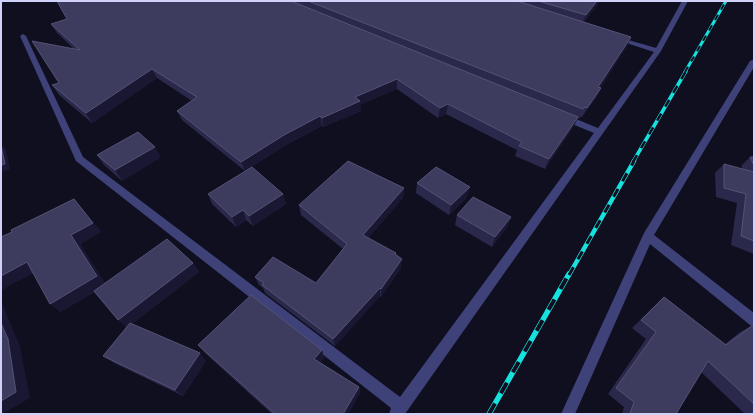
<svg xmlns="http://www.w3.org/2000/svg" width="755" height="415" viewBox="0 0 755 415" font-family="'Fira Sans',sans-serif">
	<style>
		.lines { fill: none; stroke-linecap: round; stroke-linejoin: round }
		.minor { fill: #3e4279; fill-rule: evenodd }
		.rail-far3-casing { stroke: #16e1de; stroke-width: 3 }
		.rail-far2-casing { stroke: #16e1de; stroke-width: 3.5 }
		.rail-far1-casing { stroke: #16e1de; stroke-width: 4.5 }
		.rail-casing { stroke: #16e1de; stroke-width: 5.5 }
		.rail-far3 { stroke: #0f0f1f; stroke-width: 2; stroke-dasharray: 6; stroke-linecap: butt }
		.rail-far2 { stroke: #0f0f1f; stroke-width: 2.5; stroke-dasharray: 8; stroke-linecap: butt }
		.rail-far1 { stroke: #0f0f1f; stroke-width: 3; stroke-dasharray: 9; stroke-linecap: butt }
		.rail { stroke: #0f0f1f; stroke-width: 4; stroke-dasharray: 12; stroke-linecap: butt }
		.wall { fill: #2b294b }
		.shaded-wall { fill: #191732 }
		.building { fill: #3d3b5e; stroke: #545276 }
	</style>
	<rect width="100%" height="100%" fill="#0f0f1f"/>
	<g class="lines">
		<path class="minor" d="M682 1H688L661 51 405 414H389L391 408 76 161 20 36 23 34 26 36 83 157 400 397 594 133 560 119V115H566L598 128 654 52 614 39V37H618L656 48Z
			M754 59V67L654 235 754 313V327L750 325 650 244 575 414H561L644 233 750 61Z"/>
		<g class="rail-far3-casing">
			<path id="rail-far3" d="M685 72 726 1"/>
		</g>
		<g class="rail-far2-casing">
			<path id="rail-far2" d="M633 162 686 71"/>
		</g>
		<g class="rail-far1-casing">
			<path id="rail-far1" d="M569 275 634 161"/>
		</g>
		<g class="rail-casing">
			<path id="rail" d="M489 414 569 274"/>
		</g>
		<use href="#rail-far3" class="rail-far3"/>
		<use href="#rail-far2" class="rail-far2"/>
		<use href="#rail-far1" class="rail-far1"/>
		<use href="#rail" class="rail"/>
	</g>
	<path class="wall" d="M57 1H600L584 22 631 37 627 46 600 88H601L596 98 582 117H580L579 119 578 118 574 126 545 169 515 156 517 150 446 114 438 118 397 89 361 104V111L323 127 322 126 286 145 245 171 182 120 177 111 192 101 157 78 92 123 59 95 52 85 59 83 74 49 57 33 51 24 67 19Z
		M97 155 161 157 122 181 104 165Z
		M750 157H754V254L731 245 737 203 716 197 715 173 724 164 743 169 741 166Z
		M417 183 467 197 449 215 416 193Z
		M404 188 403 198 368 238 396 253V255L401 268 381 297 380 296 335 346 265 293 263 288 259 285 255 277 316 283 343 249 301 215 299 205Z
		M208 194H283L286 204 253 226 246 220 236 227 212 204Z
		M82 209 101 232 80 244 105 283 193 263 199 272 132 324 206 361 183 396 114 363 103 356 127 328 94 292 60 312 33 273 1 290V237L12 232Z
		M457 215 511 217 507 227 492 247 455 225Z
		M664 297 725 344 740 332 753 325 754 326V414H745L701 372 676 414H622L624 407 608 394 646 339 632 328Z
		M198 345 322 350 324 358 320 362 359 387 360 393 348 414H272L205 353Z"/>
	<path class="shaded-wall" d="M597 1H600L582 24 586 15Z
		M631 37 627 46 594 97 598 87Z
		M152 69 157 78 92 123 86 113Z
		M397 79V89L361 104V111L323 127 322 118 355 97Z
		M601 88 596 98 582 117 587 108Z
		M448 104 446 114 438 118 440 108Z
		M320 116 322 126 286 145 245 171 241 162 284 135Z
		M578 117 574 126 545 169 549 159Z
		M1 144 6 149 10 169 1 172Z
		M155 147 161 157 122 181 115 170Z
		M470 187 467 197 449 215 451 205Z
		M404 188 403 198 363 244V235Z
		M283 194 286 204 253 226 249 216Z
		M74 199 101 232 80 244 106 284 60 312 50 304 71 235Z
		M243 210 246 220 236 227 232 217Z
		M511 217 507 227 492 247 495 237Z
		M402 259 401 268 381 297V289Z
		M27 262 38 271 1 290V276Z
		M193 263 199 272 127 328 118 320Z
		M380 288V296L335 346 333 339Z
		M1 301 20 346 30 398 2 414H1Z
		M322 350 324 358 317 366 314 359Z
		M200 353 206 361 183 396 175 390Z
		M359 387 360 393 348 414H343Z"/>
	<path class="building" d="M57 1H291L578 117 549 159 519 146 522 142 448 104 440 108 397 79 355 97 360 101 322 118 320 116 284 135 241 162 177 111 197 97 152 69 86 113 52 85 59 83 32 41 80 50 51 24 67 19Z
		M308 1H517L631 37 598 87 601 88 587 108 585 107 583 109Z
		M538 1H597L586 15Z
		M138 132 155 147 115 170 97 155Z
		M1 145 5 164 1 165Z
		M750 157H754V165Z
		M348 161 404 188 363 235 396 253 395 254 402 259 381 289 380 288 333 339 262 285 264 283 255 277 273 257 316 283 347 244 299 205Z
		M724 164 754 172V241L741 236 746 194 724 188Z
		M252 167 283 194 249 216 243 210 232 217 208 194Z
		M436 167 470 187 451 205 417 183Z
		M473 197 511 217 495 237 457 215Z
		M74 199 93 223 71 235 97 276 50 304 27 262 1 276V237L12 232 11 230Z
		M167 239 193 263 118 320 94 291Z
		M251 295 322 350 314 359 359 387 343 414H275L198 345Z
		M664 297 726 345 753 325 754 326V404L708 361 676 414H630L634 402 616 388 656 332 641 320Z
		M1 323 8 339 16 392 1 401Z
		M130 323 200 353 175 390 103 356Z"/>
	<rect width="755" height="415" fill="none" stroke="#d1d1fa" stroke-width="4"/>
</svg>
